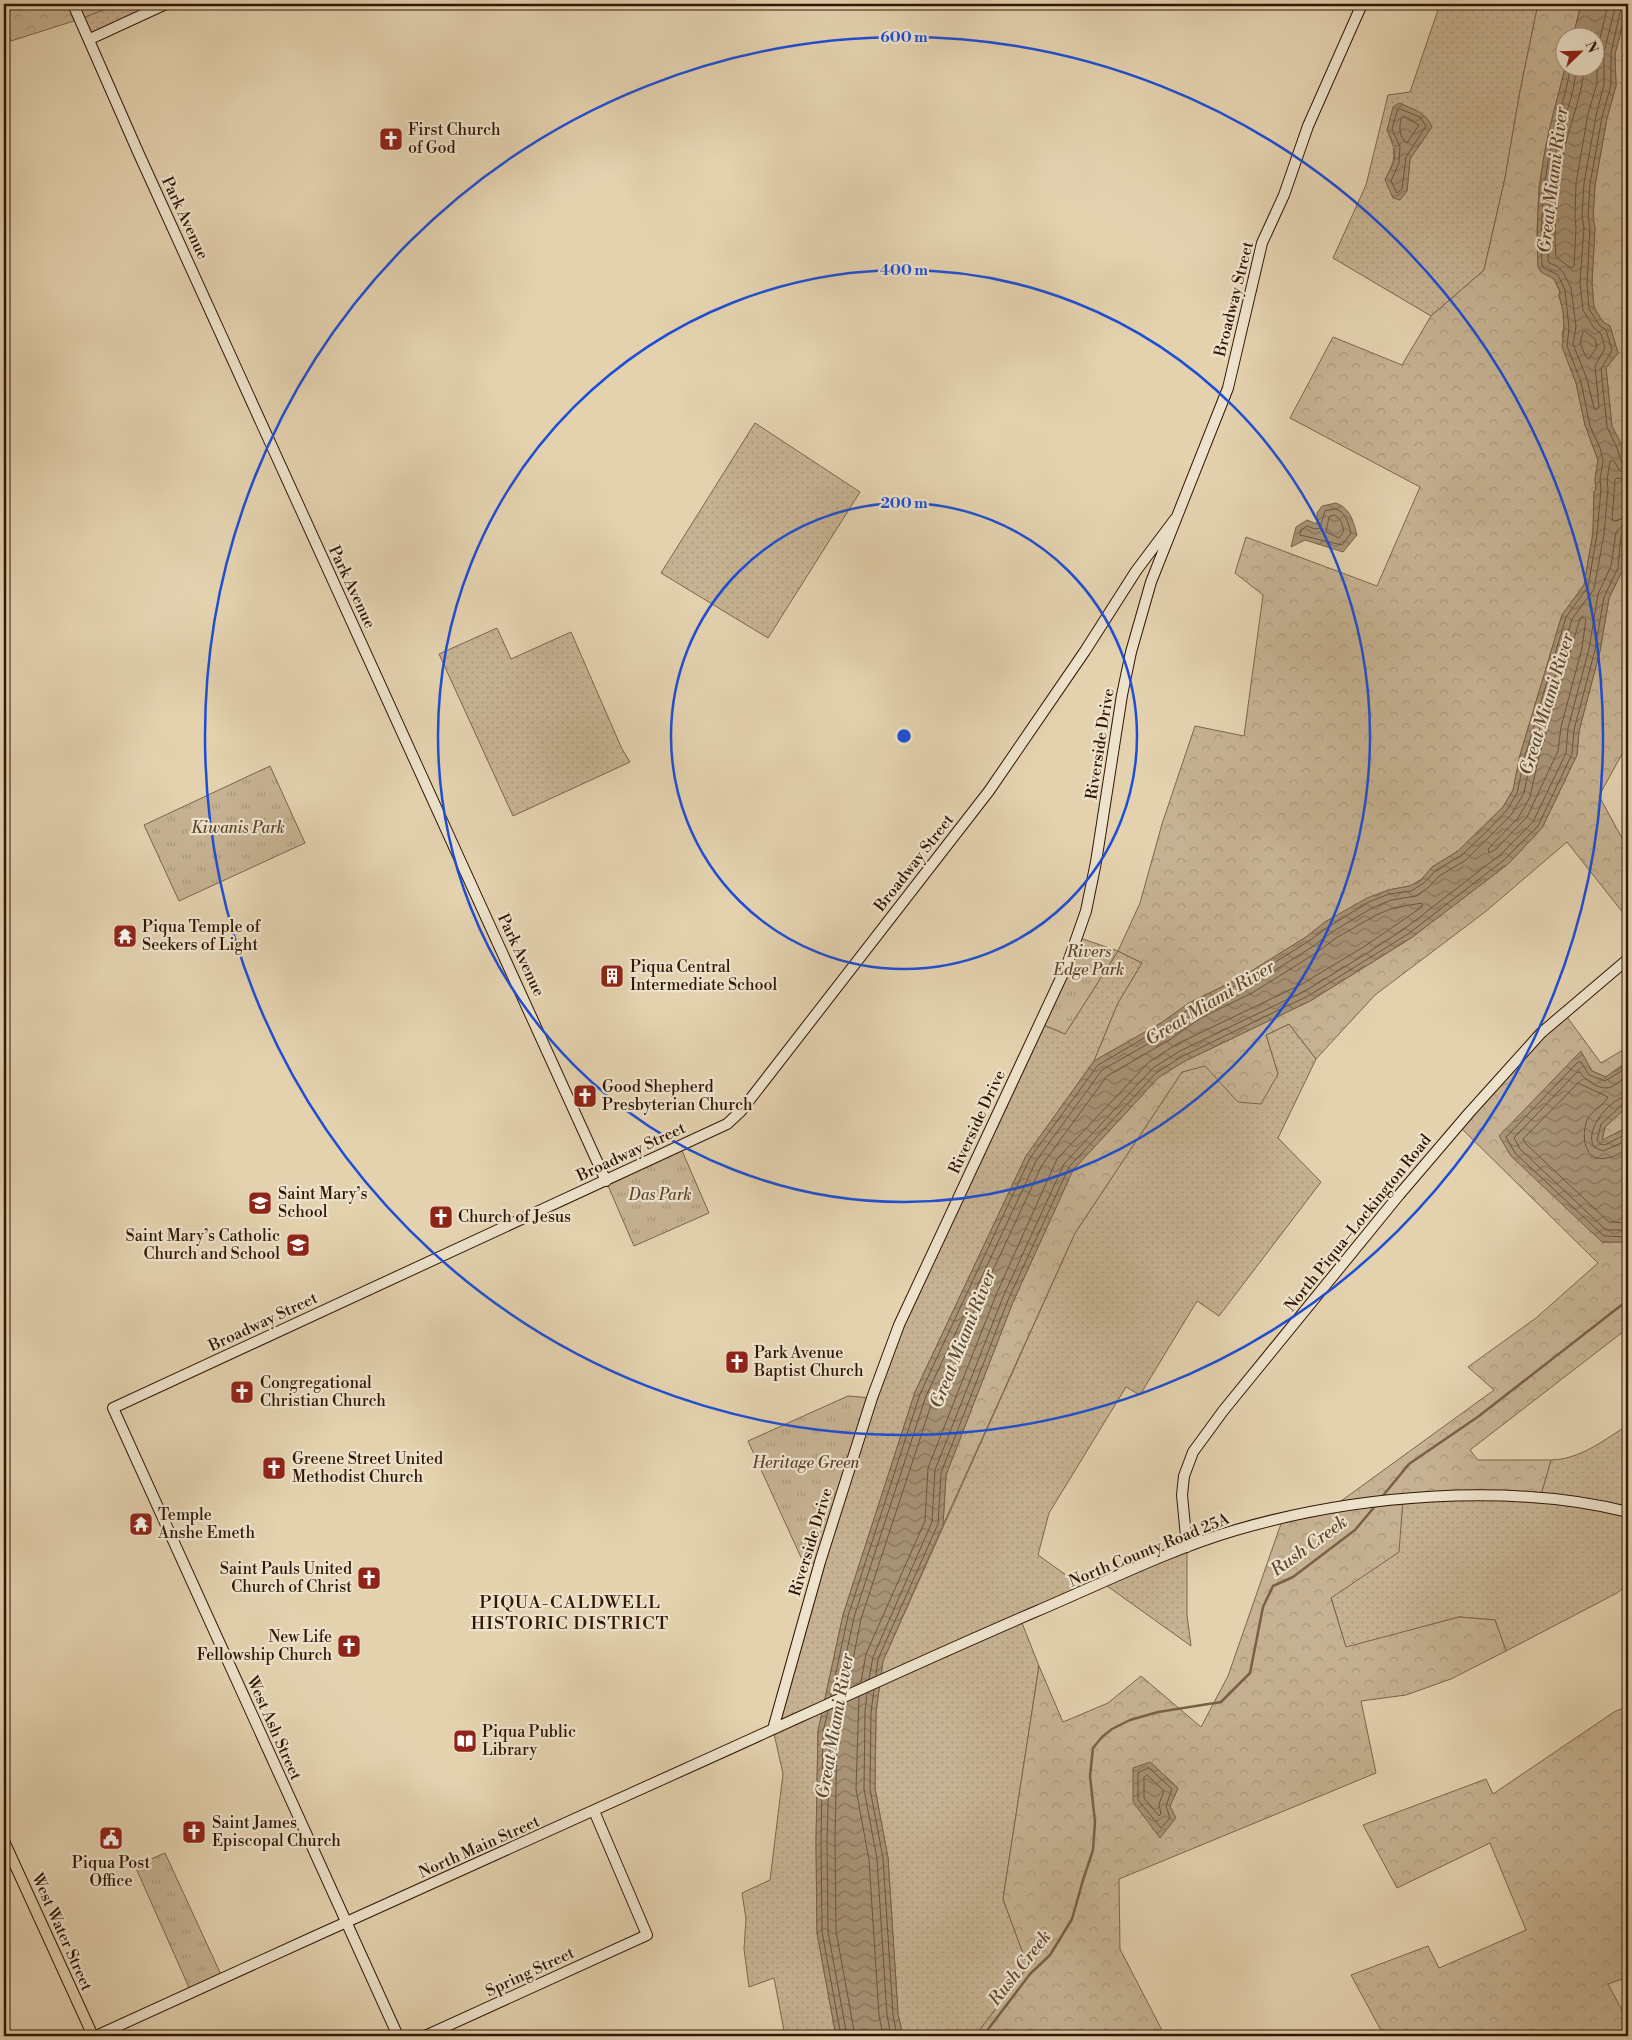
<svg xmlns="http://www.w3.org/2000/svg" width="1632" height="2040" viewBox="0 0 1632 2040" font-family="'Libre Bodoni',serif">
	<style>
		.grass { fill: url(#grass-dots); stroke: #7c644c; fill-rule: evenodd }
		.forest { fill: url(#forest-crowns); stroke: #7c644c; fill-rule: evenodd }
		.park { fill: url(#park-tufts); stroke: #7c644c }
		.water { fill: url(#water-waves); stroke: #786048 }
		.lines { fill: none; stroke-linecap: round; stroke-linejoin: round }
		.shore { stroke: #6c543d; stroke-width: 1 }
		.stream { stroke: #786048; stroke-width: 2.5 }
		.canal { stroke: #a79275; stroke-width: 9 }
		.secondary-casing { stroke: #311605; stroke-width: 12 }
		.primary-casing { stroke: #311605; stroke-width: 12 }
		.secondary { stroke: #ede2cb; stroke-width: 10 }
		.primary { stroke: #e4d2af; stroke-width: 10 }
		.ring { fill: none; stroke: #1d4ed8; stroke-width: 2.5 }
		.labels { text-anchor: middle; dominant-baseline: central; stroke-width: 4.5; stroke-linejoin: round; paint-order: stroke }
		.poi-label { font-size: 16px; fill: #311605; stroke: #ede2cb; text-anchor: start }
		.street-label { font-size: 16px; fill: #311605; stroke: #ede2cb }
		.park-label { font-size: 16px; font-style: italic; fill: #5e452f; stroke: #ede2cb }
		.water-label { font-size: 18px; font-style: italic; fill: #604832; stroke: #ede2cb }
		.neighbourhood-label { font-size: 18px; letter-spacing: 1px; fill: #311605; stroke: #ede2cb }
		.centre { fill: #1d4ed8; stroke: #ede2cb; stroke-width: 2.5 }
		.ring-label { font-size: 15px; text-anchor: middle; font-weight: bold; fill: #1d4ed8; stroke: #ede2cb; stroke-width: 4.5; stroke-linejoin: round; paint-order: stroke }
	</style>
	<defs>
		<pattern id="grass-dots" width="8" height="8" patternUnits="userSpaceOnUse" patternTransform="scale(1.25)"><rect width="8" height="8" fill="#c6b292"/><path d="M2 2h.1M6 6h.1" fill="none" stroke="#ab987c" stroke-width="1.8" stroke-linecap="round"/></pattern>
		<pattern id="forest-crowns" width="20" height="18" patternUnits="userSpaceOnUse" patternTransform="scale(1.25)"><rect width="20" height="18" fill="#c6b292"/><path d="M2 6a3 3 0 1 1 6 0M12 15a3 3 0 1 1 6 0" fill="none" stroke="#ab987c"/></pattern>
		<pattern id="park-tufts" width="24" height="20" patternUnits="userSpaceOnUse" patternTransform="scale(1.25)"><rect width="24" height="20" fill="#c6b292"/><path d="M3 7l-1-3M5 7V3M7 7l1-3M15 17l-1-3M17 17v-4M19 17l1-3" fill="none" stroke="#ab987c"/></pattern>
		<pattern id="water-waves" width="16" height="10" patternUnits="userSpaceOnUse" patternTransform="scale(1.25)"><rect width="16" height="10" fill="#a79275"/><path d="M0 5q4-4 8 0t8 0" fill="none" stroke="#89765e"/></pattern>
	</defs>
	<rect width="100%" height="100%" fill="#e4d2af"/>
	<filter id="stains"><feTurbulence type="fractalNoise" baseFrequency=".004" numOctaves="4"/><feColorMatrix values="0 0 0 0 .2 0 0 0 0 .09 0 0 0 0 .02 0 0 0 .5 -.17"/></filter>
	<radialGradient id="worn" r=".72"><stop offset=".6" stop-color="#630" stop-opacity="0"/><stop offset="1" stop-color="#630" stop-opacity=".3"/></radialGradient>
	<path class="grass" d="M118 4H166L90 39 80 19Z
		M1440 4H1538L1520 91 1505 178 1484 270 1431 316 1333 258 1366 185 1388 95 1410 92ZM1432 126 1410 159 1407 191 1385 180C1396 158 1397 153 1387 130Z
		M755 423 860 492 768 638 661 573Z
		M497 628 511 659 571 632 622 749 630 762 513 816 439 654Z
		M1118 951 1142 963 1118 1003 1094 1061 1026 1156 915 1392 843 1615 818 1731 816 1841 817 1933 836 2036H785L774 1978 749 1987 744 1949 746 1919 742 1893 770 1880 783 1774 773 1729 899 1325 1039 1023 1065 1034Z
		M1289 1024 1316 1059 1278 1138 1321 1182 1219 1316 1197 1301 1140 1395 1126 1387 1049 1513 1038 1555 1087 1590 1020 1618 1039 1666 1003 1899 1028 1967 975 2036H903L898 2014 888 1858 875 1788 876 1712 883 1661 1075 1233 1182 1072 1205 1065 1238 1101 1278 1074 1266 1035Z
		M1625 1427 1628 1438V1584L1617 1593 1506 1651 1495 1620 1459 1617 1346 1648 1331 1597 1398 1552 1403 1500 1540 1498 1551 1460C1580 1459 1601 1442 1625 1427Z
		M1187 1547V1615L1191 1646 1103 1583Z"/>
	<path class="forest" d="M4 4H118L80 19 11 41 7 30 4 32Z
		M1538 4H1581L1573 37 1564 38 1565 68 1546 145 1539 187 1537 232 1538 267 1554 279 1560 292 1559 295 1563 311 1564 328 1562 334 1568 362 1576 383 1585 425 1598 460 1595 480 1596 489 1594 491 1593 533 1584 585 1562 615 1520 755 1513 790 1503 807 1458 851 1432 867 1422 879 1410 886 1388 890 1325 922 1306 937 1242 977 1189 1003 1161 1023 1094 1061 1118 1003 1142 963 1118 951 1140 903 1162 824 1195 726 1244 736 1263 595 1235 573 1246 537 1377 586 1420 487 1290 418 1333 337 1402 365 1431 316 1484 270 1505 178 1520 91Z
		M1628 4V470L1622 446 1612 426 1606 368 1618 353 1610 326 1603 322 1594 308 1592 283 1595 228 1593 217 1595 185 1607 118 1616 86 1615 54Z
		M1628 504V743L1599 796 1628 849V919L1567 842 1485 912 1375 995 1316 1059 1289 1024 1266 1035 1278 1074 1261 1104 1238 1102 1205 1066 1182 1072 1075 1233 943 1525 946 1475 1013 1302 1073 1170 1159 1077 1185 1061 1310 1001 1411 938 1508 864 1542 828 1577 755 1579 731 1600 651 1609 598 1623 569Z
		M1564 1013 1601 1063 1628 1047V1061L1606 1077 1592 1071 1581 1052 1602 1242H1628V1328L1470 1450 1478 1460H1551L1540 1498 1403 1500 1399 1552 1331 1598 1346 1647 1459 1617 1495 1620 1506 1651 1451 1679 1406 1695 1361 1701 1376 1773 1119 1879 1120 1949 1165 2036H975L1028 1967 1003 1899 1039 1666 1063 1722 1108 1703 1141 1676 1201 1727 1228 1676 1283 1518 1330 1509 1494 1390 1468 1367 1536 1318 1598 1263 1458 1125ZM1150 1762 1178 1788 1170 1806Z
		M1628 1106V1127L1602 1141 1605 1127Z
		M1628 1706V1977L1608 1984 1628 2021V2036H1384L1351 1975 1428 1946 1439 1968 1526 1930 1490 1843 1397 1888 1363 1825 1486 1779 1493 1794 1614 1712Z"/>
	<path class="park" d="M270 766 305 843 179 901 144 825Z
		M1077 937 1118 951 1065 1034 1039 1023Z
		M680 1146 709 1213 634 1246 606 1181Z
		M848 1396 872 1398 820 1562 804 1564 748 1441Z
		M165 1853 223 1979 191 1992 135 1866Z"/>
	<path class="water" d="M1581 4H1628L1615 54 1616 86 1607 118 1595 185 1593 217 1595 228 1592 283 1594 308 1603 322 1610 326 1618 353 1606 368 1612 426 1622 446 1628 470V504L1623 569 1609 598 1600 651 1579 731 1577 755 1542 828 1508 864 1411 938 1310 1001 1185 1061 1159 1077 1073 1170 1013 1302 946 1475 943 1525 883 1661 876 1712 875 1789 888 1858 898 2014 903 2036H836L817 1933 816 1841 818 1731 843 1615 915 1392 1026 1156 1094 1061 1161 1023 1189 1003 1242 977 1306 937 1325 922 1367 898 1388 890 1410 886 1422 879 1432 867 1458 851 1503 807 1513 790 1520 755 1562 615 1584 585 1593 533 1594 491 1596 489 1595 480 1598 460 1585 425 1576 383 1562 347 1564 328 1563 311 1559 295 1560 291 1554 279 1541 272 1538 267C1536 226 1538 186 1546 145 1551 119 1559 93 1565 68H1594V38L1573 37Z
		M1399 103C1413 109 1426 112 1432 127L1410 159 1407 191 1400 200 1393 198 1385 180 1394 162 1395 147 1387 130 1393 107Z
		M1336 503C1351 509 1353 521 1357 535L1343 552 1305 540 1291 547 1296 527 1307 520 1317 524V513L1322 506Z
		M1581 1051 1592 1071 1606 1077 1628 1061V1106L1605 1127 1602 1140 1628 1127V1242H1602L1511 1156 1499 1136Z
		M1150 1762 1178 1788 1170 1806 1176 1818 1160 1838 1133 1802V1768Z"/>
	<g class="lines">
		<path class="shore" d="M1628 4 1624 5 1621 8 1611 53V85L1602 117 1590 184 1588 216 1590 228 1587 283 1589 309 1599 325 1606 330 1612 350 1601 369 1607 427 1617 448 1622 464 1628 467
			M1576 68C1575 94 1563 120 1557 146 1549 183 1548 222 1548 261L1549 263 1557 266 1563 272 1571 288 1576 327 1573 344 1587 379 1594 408 1596 410 1599 407 1595 366 1605 348 1601 334 1594 328 1583 310 1580 283 1584 228 1582 216 1584 183 1596 116 1604 84V52L1616 4
			M1584 68C1583 91 1571 122 1565 146 1557 181 1553 221 1556 257L1571 268 1574 266 1576 228 1575 217 1576 183 1588 114 1597 83V51L1608 4
			M1400 109 1420 117 1426 126 1406 157 1402 189 1397 193 1391 181 1399 163 1400 147 1392 129 1397 111Z
			M1404 117 1419 125 1407 143C1399 137 1399 128 1401 119Z
			M1585 331 1595 339 1597 347 1589 359 1586 357 1580 343 1583 332Z
			M1628 480 1617 478 1615 480 1612 519 1615 521 1628 517
			M1336 509C1346 512 1348 523 1351 533L1342 545 1300 535 1301 530 1307 526 1315 529 1320 528 1325 511Z
			M1335 515 1341 521 1344 531 1339 538 1326 532 1329 517Z
			M1582 617 1586 619 1582 648 1561 727 1558 751 1527 817 1496 849 1489 853 1488 849 1518 818 1530 797 1538 760 1579 622Z
			M1628 1067 1605 1081 1589 1075 1581 1062H1578L1506 1137 1515 1153 1604 1236 1628 1237
			M1628 1075C1623 1079 1617 1084 1611 1087 1601 1091 1585 1081 1580 1072H1577L1514 1138 1520 1149 1606 1230H1628
			M1628 1096C1612 1097 1583 1129 1594 1147L1603 1151 1628 1140
			M1628 1103 1623 1104 1601 1124 1597 1140 1600 1144 1605 1145 1628 1133
			M1628 1148C1622 1152 1615 1157 1607 1158 1584 1163 1581 1136 1587 1120 1592 1110 1603 1106 1608 1097L1578 1083 1523 1139 1526 1144 1609 1222 1628 1223
			M876 1675 878 1659 938 1524 941 1473 1008 1300 1069 1167 1156 1073 1183 1056 1308 996 1408 934 1504 860 1538 826 1572 754 1574 730 1595 650 1604 597 1618 568 1621 535 1624 532 1628 531
			M869 1679 873 1657 932 1522 935 1470 1003 1297 1064 1164 1153 1068 1180 1051 1305 991 1369 952 1404 929 1500 855 1533 822 1566 753 1568 728 1589 649 1598 594 1611 566 1616 532 1621 527 1628 525
			M847 1689 861 1619 933 1399 1042 1165 1107 1076 1171 1039 1199 1019 1252 993 1316 953 1336 938 1376 915 1393 908 1422 903V907L1365 946 1302 984 1177 1044 1149 1062 1057 1159 996 1295 928 1468 925 1521 866 1654 861 1682
			M874 1690 871 1712 870 1789 883 1858 893 2015 897 2036
			M838 1693 854 1617 926 1396 1036 1161 1102 1070 1167 1033 1195 1013 1248 987 1312 947 1332 932 1372 908 1391 900 1416 896 1429 887 1439 876 1466 860 1511 815 1524 793 1531 758 1572 619 1594 589 1604 534 1608 489 1607 480 1610 461H1614L1620 471 1628 473
			M867 1693 865 1712 864 1789 877 1859 887 2015 891 2036
			M831 1696 848 1616 920 1394 1030 1158 1098 1065 1163 1027 1192 1007 1245 981 1309 941 1328 927 1369 902 1389 894 1411 891 1424 883 1435 871 1462 855 1488 830 1507 810 1517 793 1525 756 1566 617 1588 587 1597 534 1601 489 1600 480 1603 461 1600 448 1590 426 1581 382 1567 346 1569 328 1565 290 1558 275 1544 268 1542 265C1540 225 1543 185 1551 146 1556 120 1567 94 1570 68
			M859 1697 856 1789 869 1860 879 2015 883 2036
			M843 1704 837 1734 835 1841 836 1931 855 2036
			M835 1708 830 1733 827 1841 828 1932 847 2036
			M828 1711 823 1732 821 1841 822 1932 841 2036
			M1149 1768 1172 1789 1166 1806 1170 1818 1161 1828 1138 1800V1773Z
			M1147 1775 1164 1791 1159 1804 1161 1814 1159 1816 1144 1798V1778Z"/>
		<path class="stream" d="M1381 1498 1409 1464 1479 1416 1628 1300
			M983 2036 1030 1974 1050 1955 1072 1919 1083 1880 1093 1850 1095 1822 1090 1776 1093 1748 1102 1737 1112 1729 1130 1720 1158 1712 1221 1702 1250 1673 1263 1607 1273 1586 1293 1577 1355 1530 1376 1505"/>
		<path class="canal" d="M4 7 8 4"/>
		<g class="secondary-casing">
			<path id="secondary" d="M73 4 138 152 606 1181
				M90 39 166 4
				M1187 1547 1182 1495 1184 1476 1193 1452 1223 1411 1399 1195 1469 1113 1541 1033 1628 959
				M773 1729 820 1562 872 1398 899 1325 1067 965 1086 911 1096 862 1122 695 1131 652 1151 582 1228 388 1262 243 1284 195 1308 126 1362 4
				M96 2036C291 1946 488 1859 683 1770 801 1717 918 1662 1037 1611 1103 1583 1168 1550 1236 1530 1355 1495 1508 1482 1628 1512
				M398 2036 113 1408 727 1124 741 1111 989 791 1085 651 1136 571 1175 519
				M425 2036 647 1935 594 1811"/>
		</g>
		<g class="primary-casing">
			<path id="primary" d="M4 1841 93 2036"/>
		</g>
		<use href="#secondary" class="secondary"/>
		<use href="#primary" class="primary"/>
	</g>
	<g class="ring">
		<circle cx="904" cy="736" r="233"/>
		<circle cx="904" cy="736" r="466"/>
		<circle cx="904" cy="736" r="699"/>
	</g>
	<defs>
		<g id="church-square" transform="scale(1.25)"><rect x="-9" y="-9" width="18" height="18" rx="4" fill="#8f2418" stroke="#ede2cb"/><path d="M-1.2-6h2.4v3.5h3.3v2.4h-3.3V6h-2.4V-.1h-3.3v-2.4h3.3Z" fill="#fff"/></g>
		<g id="temple-square" transform="scale(1.25)"><rect x="-9" y="-9" width="18" height="18" rx="4" fill="#8f2418" stroke="#ede2cb"/><path d="M0-6L5-2H3V0L6.5 2.5H4V6H1.5V3h-3V6H-4V2.5H-6.5L-3 0V-2H-5Z" fill="#fff"/></g>
		<g id="building-square" transform="scale(1.25)"><rect x="-9" y="-9" width="18" height="18" rx="4" fill="#8f2418" stroke="#ede2cb"/><path d="M-4-6H4V6H1V3H-1V6H-4ZM-2.5-4.3h1.7v1.8h-1.7ZM.8-4.3h1.7v1.8H.8ZM-2.5-1h1.7V.8h-1.7ZM.8-1h1.7V.8H.8Z" fill="#fff"/></g>
		<g id="school-square" transform="scale(1.25)"><rect x="-9" y="-9" width="18" height="18" rx="4" fill="#8f2418" stroke="#ede2cb"/><path d="M0-5L7-2L0 1L-7-2ZM-4 1L0 2.5L4 1V4Q0 6-4 4Z" fill="#fff"/></g>
		<g id="library-square" transform="scale(1.25)"><rect x="-9" y="-9" width="18" height="18" rx="4" fill="#8f2418" stroke="#ede2cb"/><path d="M-6-4Q-3-5.5-.7-3.5V5Q-3 3-6 4ZM6-4Q3-5.5 .7-3.5V5Q3 3 6 4Z" fill="#fff"/></g>
		<g id="civic-square" transform="scale(1.25)"><rect x="-9" y="-9" width="18" height="18" rx="4" fill="#8f2418" stroke="#ede2cb"/><path d="M-.6-6.5H3V-4.5H.6V-3L4-1V1h2V6H-6V1h2V-1L-.6-3ZM-1.2 2.5V6h2.4V2.5Z" fill="#fff"/></g>
	</defs>
	<g fill-rule="evenodd">
		<use href="#church-square" x="391" y="139"/>
		<use href="#temple-square" x="125" y="936"/>
		<use href="#building-square" x="612" y="976"/>
		<use href="#church-square" x="585" y="1096"/>
		<use href="#school-square" x="260" y="1203"/>
		<use href="#church-square" x="441" y="1217"/>
		<use href="#school-square" x="298" y="1245"/>
		<use href="#church-square" x="737" y="1362"/>
		<use href="#church-square" x="242" y="1392"/>
		<use href="#church-square" x="274" y="1468"/>
		<use href="#temple-square" x="141" y="1524"/>
		<use href="#church-square" x="369" y="1578"/>
		<use href="#church-square" x="349" y="1646"/>
		<use href="#library-square" x="465" y="1741"/>
		<use href="#church-square" x="194" y="1832"/>
		<use href="#civic-square" x="111" y="1838"/>
	</g>
	<g class="labels">
		<g class="poi-label">
			<text x="408" y="130">First Church<tspan x="408" dy="18">of God</tspan></text>
			<text x="142" y="927">Piqua Temple of<tspan x="142" dy="18">Seekers of Light</tspan></text>
			<text x="630" y="967">Piqua Central<tspan x="630" dy="18">Intermediate School</tspan></text>
			<text x="602" y="1087">Good Shepherd<tspan x="602" dy="18">Presbyterian Church</tspan></text>
			<text x="278" y="1194">Saint Mary’s<tspan x="278" dy="18">School</tspan></text>
			<text x="458" y="1217">Church of Jesus</text>
			<text x="280" y="1236" text-anchor="end">Saint Mary’s Catholic<tspan x="280" dy="18">Church and School</tspan></text>
			<text x="754" y="1353">Park Avenue<tspan x="754" dy="18">Baptist Church</tspan></text>
			<text x="260" y="1383">Congregational<tspan x="260" dy="18">Christian Church</tspan></text>
			<text x="292" y="1459">Greene Street United<tspan x="292" dy="18">Methodist Church</tspan></text>
			<text x="158" y="1515">Temple<tspan x="158" dy="18">Anshe Emeth</tspan></text>
			<text x="352" y="1569" text-anchor="end">Saint Pauls United<tspan x="352" dy="18">Church of Christ</tspan></text>
			<text x="332" y="1637" text-anchor="end">New Life<tspan x="332" dy="18">Fellowship Church</tspan></text>
			<text x="482" y="1732">Piqua Public<tspan x="482" dy="18">Library</tspan></text>
			<text x="212" y="1823">Saint James<tspan x="212" dy="18">Episcopal Church</tspan></text>
			<text x="111" y="1863" text-anchor="middle">Piqua Post<tspan x="111" dy="18">Office</tspan></text>
		</g>
		<g class="street-label">
			<text transform="translate(185 218) rotate(65)">Park Avenue</text>
			<text transform="translate(1234 299) rotate(-76)">Broadway Street</text>
			<text transform="translate(352 587) rotate(65)">Park Avenue</text>
			<text transform="translate(1100 744) rotate(-81)">Riverside Drive</text>
			<text transform="translate(914 863) rotate(-52)">Broadway Street</text>
			<text transform="translate(521 955) rotate(65)">Park Avenue</text>
			<text transform="translate(977 1122) rotate(-65)">Riverside Drive</text>
			<text transform="translate(631 1152) rotate(-25)">Broadway Street</text>
			<text transform="translate(1358 1223) rotate(-51)">North Piqua–Lockington Road</text>
			<text transform="translate(263 1322) rotate(-25)">Broadway Street</text>
			<text transform="translate(811 1542) rotate(-73)">Riverside Drive</text>
			<text transform="translate(1149 1550) rotate(-22)">North County Road 25A</text>
			<text transform="translate(274 1728) rotate(66)">West Ash Street</text>
			<text transform="translate(479 1847) rotate(-24)">North Main Street</text>
			<text transform="translate(62 1932) rotate(66)">West Water Street</text>
			<text transform="translate(530 1972) rotate(-25)">Spring Street</text>
		</g>
		<g class="park-label">
			<text x="238" y="828">Kiwanis Park</text>
			<text x="1089" y="952">Rivers<tspan x="1089" dy="18">Edge Park</tspan></text>
			<text x="660" y="1195">Das Park</text>
			<text x="806" y="1463">Heritage Green</text>
		</g>
		<g class="water-label">
			<text transform="translate(1553 180) rotate(-83)">Great Miami River</text>
			<text transform="translate(1547 704) rotate(-73)">Great Miami River</text>
			<text transform="translate(1210 1003) rotate(-31)">Great Miami River</text>
			<text transform="translate(963 1339) rotate(-68)">Great Miami River</text>
			<text transform="translate(1309 1546) rotate(-36)">Rush Creek</text>
			<text transform="translate(835 1726) rotate(-80)">Great Miami River</text>
			<text transform="translate(1020 1968) rotate(-52)">Rush Creek</text>
		</g>
		<g class="neighbourhood-label">
			<text x="570" y="1602">PIQUA-CALDWELL<tspan x="570" dy="21">HISTORIC DISTRICT</tspan></text>
		</g>
	</g>
	<circle cx="904" cy="736" r="8" class="centre"/>
	<g class="ring-label">
		<text x="904" y="42">600 m</text>
		<text x="904" y="275">400 m</text>
		<text x="904" y="508">200 m</text>
	</g>
	<rect width="1632" height="2040" fill="none" stroke="#e4d2af" stroke-width="20"/>
	<rect x="5" y="5" width="1622" height="2030" fill="none" stroke="#311605" stroke-width="2.5"/>
	<rect x="10" y="10" width="1612" height="2020" fill="none" stroke="#311605"/>
	<g transform="translate(1580 52) rotate(67)"><circle r="24" fill="#ede2cb" stroke="#a2907c"/>
	<path d="M0-4L9 19L0 12L-9 19Z" fill="#8f2418"/>
	<text y="-8" font-size="14" font-weight="bold" text-anchor="middle" fill="#311605">N</text>
	</g>
	<rect width="100%" height="100%" filter="url(#stains)"/>
	<rect width="100%" height="100%" fill="url(#worn)"/>
</svg>
